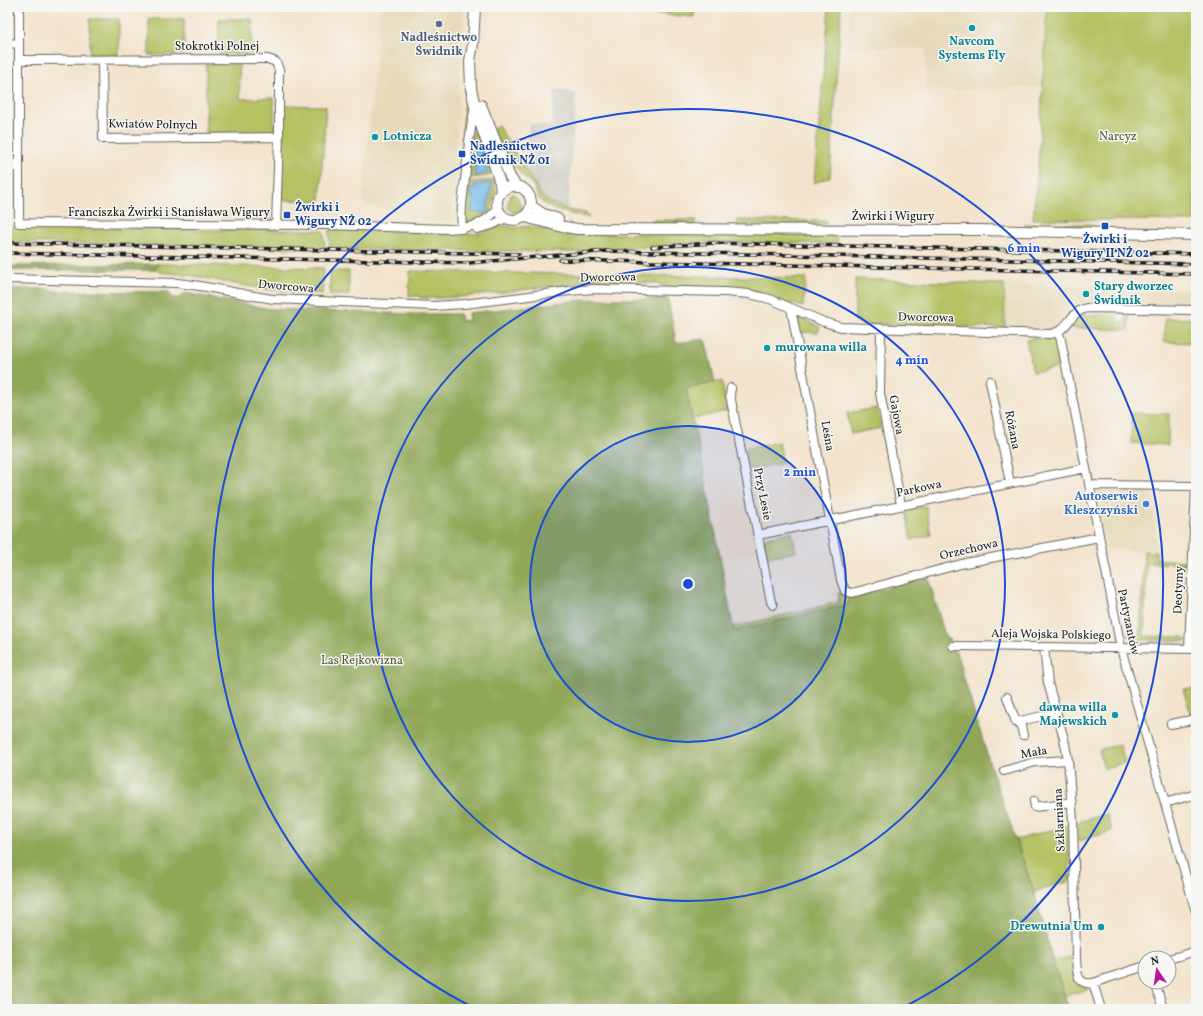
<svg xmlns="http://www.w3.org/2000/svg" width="1203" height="1016" viewBox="0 0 1203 1016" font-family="Vollkorn,serif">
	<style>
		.built { fill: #e7daba }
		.industrial { fill: #c8c4b8 }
		.green { fill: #b5c163; stroke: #686e40 }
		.forest { fill: #90a759; stroke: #56623a }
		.water { fill: #76b9eb; stroke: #496a84 }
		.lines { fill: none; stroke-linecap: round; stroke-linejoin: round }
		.minor-casing { stroke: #67625a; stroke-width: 10 }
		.major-casing { stroke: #67625a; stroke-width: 12 }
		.minor { stroke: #fff; stroke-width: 8 }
		.major { stroke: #fff; stroke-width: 10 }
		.rail-casing { stroke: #1c1c1c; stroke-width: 3.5 }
		.rail { stroke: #f6f6f2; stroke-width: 2; stroke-dasharray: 6; stroke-linecap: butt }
		.ring { fill: none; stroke: #1d4ed8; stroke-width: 2 }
		.service-dot { fill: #5c6f8a; stroke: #f6f6f2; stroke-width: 1.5 }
		.culture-dot { fill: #0f9aa8; stroke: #f6f6f2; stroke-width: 1.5 }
		.transit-dot { fill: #1a4fb4; stroke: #f6f6f2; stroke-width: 1.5 }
		.shop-dot { fill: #3f7fe0; stroke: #f6f6f2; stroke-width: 1.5 }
		.labels { text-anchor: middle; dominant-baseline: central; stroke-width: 3; stroke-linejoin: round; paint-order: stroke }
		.service-label { font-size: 12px; font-weight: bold; fill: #4e5e75; stroke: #f6f6f2 }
		.culture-label { font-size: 12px; font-weight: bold; fill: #0d838f; stroke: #f6f6f2; text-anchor: start }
		.street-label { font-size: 12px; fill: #1c1c1c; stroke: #f6f6f2 }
		.park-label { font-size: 12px; fill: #525635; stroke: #f6f6f2 }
		.transit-label { font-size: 12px; font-weight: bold; fill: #164399; stroke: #f6f6f2; text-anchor: start }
		.shop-label { font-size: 12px; font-weight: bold; fill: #366cbe; stroke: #f6f6f2; text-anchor: end }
		.centre { fill: #1d4ed8; stroke: #f6f6f2; stroke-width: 2 }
		.ring-label { font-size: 12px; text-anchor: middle; font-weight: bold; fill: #1d4ed8; stroke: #f6f6f2; stroke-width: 3; stroke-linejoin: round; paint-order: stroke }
	</style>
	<rect width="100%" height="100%" fill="#f6f6f2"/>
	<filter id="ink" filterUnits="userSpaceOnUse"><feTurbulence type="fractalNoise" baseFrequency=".025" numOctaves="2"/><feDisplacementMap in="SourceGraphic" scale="8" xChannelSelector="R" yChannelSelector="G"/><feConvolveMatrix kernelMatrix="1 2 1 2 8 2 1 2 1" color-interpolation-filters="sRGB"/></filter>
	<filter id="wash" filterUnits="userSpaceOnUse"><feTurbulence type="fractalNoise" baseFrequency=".012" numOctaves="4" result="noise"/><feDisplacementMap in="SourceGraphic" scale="16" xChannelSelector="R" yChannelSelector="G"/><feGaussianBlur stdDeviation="0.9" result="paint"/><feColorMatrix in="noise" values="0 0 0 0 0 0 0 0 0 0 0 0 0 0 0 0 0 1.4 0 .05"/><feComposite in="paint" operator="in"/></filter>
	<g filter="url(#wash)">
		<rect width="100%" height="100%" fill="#f3e3cc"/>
		<path class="built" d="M380 7H464L452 222 422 220 362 203Z
			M850 7H1046L1041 87 926 91 925 49 848 47Z
			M1004 284 1196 290V305L1070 303 1069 315 1058 328 1053 330H1044L1005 328Z
			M1099 489 1153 491 1156 552 1108 550 1096 493Z"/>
		<path class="industrial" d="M555 90 576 93 568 210 547 201 543 198 526 169 529 124 552 126Z"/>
		<path class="green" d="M605 7H695L694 17 604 10Z
			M829 7H841L830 177 814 183Z
			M1047 7 1196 8V154L1194 221 1033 219 1038 170Z
			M90 19H119V55H90Z
			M149 19H184V54L149 55Z
			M219 19H252V54H219Z
			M206 64H239L240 99 274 98V134L206 133Z
			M465 91H467C473 113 469 122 464 144L462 142Z
			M283 105 326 106 320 201 281 200Z
			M474 118 492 174 489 176 471 178 469 176Z
			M498 125 543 198 547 201 568 210 586 213 589 217C576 216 549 210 540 200 536 195 536 188 531 183 524 176 520 175 515 165L511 166 493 128Z
			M494 180 496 193 491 212 472 224 467 222 465 216 467 182Z
			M511 194H514L519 200 522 210 517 213 512 212 508 208V203Z
			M652 220H696L694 225 653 226 652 224Z
			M738 220 827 221 826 224 822 225H740L738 224Z
			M1024 224H1090V225L1095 226 1082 228 1026 226Z
			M504 225 514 228 531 226 551 232 565 234 837 233V244L710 242 579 252 330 249 329 233 331 229 472 234 480 233Z
			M7 227 203 230H322L324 233 325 249 7 242Z
			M158 264 324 268 322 294 263 289 188 275 166 273 154 270Z
			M330 271H349V295H330Z
			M410 271 806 278 803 307 794 304H789L763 293 731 288 665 287 657 283C619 282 582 283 544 287 503 292 462 299 420 298V296H409Z
			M855 279 1004 284 1005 328 861 324 855 320Z
			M1083 315H1117V322H1126V315H1129V330L1071 328 1077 318Z
			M1165 318 1196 319 1195 343 1164 342Z
			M803 319 820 327 818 333 800 332 798 320Z
			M1031 338 1054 339 1057 346 1060 360 1058 361 1059 367 1033 372 1026 340H1030Z
			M722 381 727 411 692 419 686 389Z
			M877 408 881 428 851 434 847 413Z
			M1132 413 1169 414 1168 445 1131 443Z
			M779 442 783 463 749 470 745 449Z
			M926 506 931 535 911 540 906 510Z
			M792 532 796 552 767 557 764 541 767 537Z
			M1144 551 1156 552V559L1187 561V564L1147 563 1144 636 1185 637 1186 641 1139 640V638L1124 636V635H1140Z
			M838 593H841L848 598 850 604 734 631 733 627 839 602Z
			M1196 688V715H1191L1183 689Z
			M1120 744 1125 763 1104 769 1099 750Z
			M1107 814 1112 831 1079 841 1078 822Z
			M1069 825 1070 881 1034 892 1016 840Z
			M1072 956C1074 971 1073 982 1088 989L1065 996 1053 962Z"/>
		<path class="forest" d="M158 264 154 270H7V266Z
			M7 289H48L55 291 169 292 173 298H179L185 293 270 309 412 314H460L461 321 469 320 468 313 592 299H668L676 343 705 339 715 382 686 389 701 456 734 631 849 604 848 598 928 577 946 639H949L953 652H956L992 771 1034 892 1053 962 1069 1009H7Z"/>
		<path class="water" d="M479 141 488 173 475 176 474 142Z
			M492 183 487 213 471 212 473 198 470 196V190L474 189V185Z"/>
	</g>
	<g filter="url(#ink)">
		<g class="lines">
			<g class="minor-casing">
				<path id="minor" d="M19 7V223L326 225 449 229C471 228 483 225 498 209
					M7 43 19 44
					M19 60 268 59 276 62 279 70V137L276 225
					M102 60 103 139 279 137
					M462 229C460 212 463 196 465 179 468 155 469 131 475 107
					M477 229 492 225 506 218
					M7 279 177 283C210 286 242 295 274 299L434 306 464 304 569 291 594 289 725 292 749 294 770 299 824 322 841 327 1048 334C1069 333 1068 312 1087 308L1196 310
					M791 308 841 580 845 591 852 593 965 563 1099 537
					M881 329 880 393 901 505
					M1058 332 1061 340 1121 648 1196 912
					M990 381 1010 483
					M731 388 730 395 771 602 773 605
					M1089 485 1196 486
					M758 535 1086 468
					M953 646 1196 649
					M1044 647 1048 683 1064 739 1068 760 1073 820 1076 958C1077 971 1076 986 1093 983L1145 966
					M1189 649 1196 485
					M1007 697 1016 722 1055 713
					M1020 721 1023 735
					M1171 724 1196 719
					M1004 771 1035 762 1068 760
					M1034 801 1035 807 1072 802
					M1165 803 1196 794
					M1169 959 1196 951
					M1155 982 1163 1009
					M1093 983 1101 1009"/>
			</g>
			<g class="major-casing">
				<path id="major" d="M475 7 473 44 470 61 471 88 475 107 500 183 501 193
					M481 105 510 177 517 187
					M497 203a17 17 0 1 1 34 0a17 17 0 1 1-34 0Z
					M531 206 543 214 558 219
					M525 217 559 226 577 229 979 230 1196 235"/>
			</g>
			<use href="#minor" class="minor"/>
			<use href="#major" class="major"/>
			<g class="rail-casing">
				<path id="rail" d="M7 243 519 254
					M652 247 713 243 1196 254
					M7 253 469 263 606 251 1196 264
					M560 260 1196 274"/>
			</g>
			<use href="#rail" class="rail"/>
		</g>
	</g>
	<circle cx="688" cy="584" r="158" fill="#1d4ed8" fill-opacity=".12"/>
	<g class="ring">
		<circle cx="688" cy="584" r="158"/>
		<circle cx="688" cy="584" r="317"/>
		<path d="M472 1007A475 475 0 1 1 904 1007"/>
	</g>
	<circle class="service-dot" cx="439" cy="24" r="4"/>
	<g class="culture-dot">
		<circle cx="972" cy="28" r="4"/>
		<circle cx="375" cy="137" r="4"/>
		<circle cx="1086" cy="294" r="4"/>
		<circle cx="767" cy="348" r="4"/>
		<circle cx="1115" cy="715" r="4"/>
		<circle cx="1101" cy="927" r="4"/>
	</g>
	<g class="transit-dot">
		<rect x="458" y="150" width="8" height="8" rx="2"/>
		<rect x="283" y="211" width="8" height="8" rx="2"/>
		<rect x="1101" y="222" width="8" height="8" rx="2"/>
	</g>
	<circle class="shop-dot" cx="1146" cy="504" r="4"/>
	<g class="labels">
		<g class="service-label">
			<text x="439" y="38">Nadleśnictwo<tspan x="439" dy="14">Świdnik</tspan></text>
		</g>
		<g class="culture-label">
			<text x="972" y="42" text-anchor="middle">Navcom<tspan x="972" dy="14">Systems Fly</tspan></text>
			<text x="383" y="137">Lotnicza</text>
			<text x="1094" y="287">Stary dworzec<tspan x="1094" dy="14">Świdnik</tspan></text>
			<text x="775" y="348">murowana willa</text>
			<text x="1107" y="708" text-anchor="end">dawna willa<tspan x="1107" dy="14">Majewskich</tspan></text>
			<text x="1093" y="927" text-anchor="end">Drewutnia Um</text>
		</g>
		<g class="street-label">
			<text x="217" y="47">Stokrotki Polnej</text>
			<text transform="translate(153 125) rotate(1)">Kwiatów Polnych</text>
			<text x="169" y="213">Franciszka Żwirki i Stanisława Wigury</text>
			<text x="893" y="217">Żwirki i Wigury</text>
			<text transform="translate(608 278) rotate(-1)">Dworcowa</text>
			<text transform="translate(286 287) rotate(5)">Dworcowa</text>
			<text transform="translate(926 318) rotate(1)">Dworcowa</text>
			<text transform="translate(896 415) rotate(80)">Gajowa</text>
			<text transform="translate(1012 430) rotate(79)">Różana</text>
			<text transform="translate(827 436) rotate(80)">Leśna</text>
			<text transform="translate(919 489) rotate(-12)">Parkowa</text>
			<text transform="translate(762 494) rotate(79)">Przy Lesie</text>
			<text transform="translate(969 550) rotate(-13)">Orzechowa</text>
			<text transform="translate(1179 590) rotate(-88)">Deotymy</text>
			<text transform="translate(1128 622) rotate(78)">Partyzantów</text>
			<text transform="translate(1051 635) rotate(1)">Aleja Wojska Polskiego</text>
			<text transform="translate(1034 753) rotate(-10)">Mała</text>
			<text transform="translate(1060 820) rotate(-93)">Szklarniana</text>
		</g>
		<g class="park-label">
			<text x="1118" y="137">Narcyz</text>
			<text x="362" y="661">Las Rejkowizna</text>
		</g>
		<g class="transit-label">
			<text x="470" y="147">Nadleśnictwo<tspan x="470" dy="14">Świdnik NŻ 01</tspan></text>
			<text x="295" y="208">Żwirki i<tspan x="295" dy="14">Wigury NŻ 02</tspan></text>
			<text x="1105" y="240" text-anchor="middle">Żwirki i<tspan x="1105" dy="14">Wigury II NŻ 02</tspan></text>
		</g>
		<g class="shop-label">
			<text x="1138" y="497">Autoserwis<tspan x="1138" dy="14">Kleszczyński</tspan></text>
		</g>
	</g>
	<circle cx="688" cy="584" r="6" class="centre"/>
	<g class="ring-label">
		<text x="1024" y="252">6 min</text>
		<text x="912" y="364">4 min</text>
		<text x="800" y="476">2 min</text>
	</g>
	<rect width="1203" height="1016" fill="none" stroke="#f6f6f2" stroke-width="24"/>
	<g transform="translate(1157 970) rotate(347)"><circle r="19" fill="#f6f6f2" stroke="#9f9f9c"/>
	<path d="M0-3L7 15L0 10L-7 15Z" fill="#b5179e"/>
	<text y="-6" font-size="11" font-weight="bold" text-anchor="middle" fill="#1c1c1c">N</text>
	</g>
</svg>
